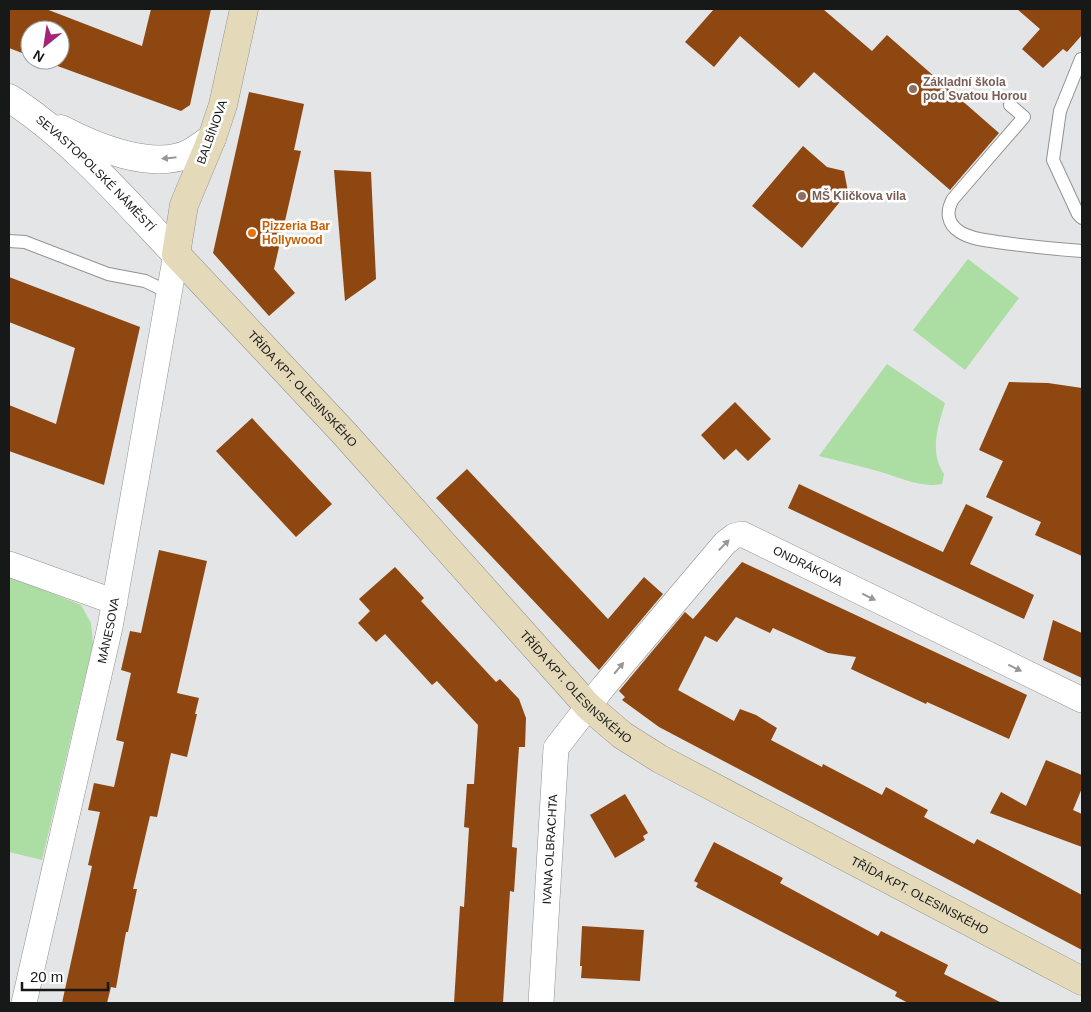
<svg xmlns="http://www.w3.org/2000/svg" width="1091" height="1012" viewBox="0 0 1091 1012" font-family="Arial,sans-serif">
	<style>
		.green { fill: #acdda2 }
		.building { fill: #8e4710 }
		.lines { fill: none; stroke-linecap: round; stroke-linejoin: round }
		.service-casing { stroke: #919293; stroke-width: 14 }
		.minor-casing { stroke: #919293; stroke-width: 26 }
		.tertiary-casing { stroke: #919293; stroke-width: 29 }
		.secondary-casing { stroke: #919293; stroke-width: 29 }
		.service { stroke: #fff; stroke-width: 12 }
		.minor { stroke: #fff; stroke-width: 25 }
		.tertiary { stroke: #fff; stroke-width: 28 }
		.secondary { stroke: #e4dab9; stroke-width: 28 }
		.oneway { fill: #979797 }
		.education-dot { fill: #8d6e63; stroke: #fff; stroke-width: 2 }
		.food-dot { fill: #e8710a; stroke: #fff; stroke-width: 2 }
		.labels { text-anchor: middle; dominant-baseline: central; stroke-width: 5; stroke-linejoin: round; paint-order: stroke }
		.education-label { font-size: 12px; font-weight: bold; fill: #785e54; stroke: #fff; text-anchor: start }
		.street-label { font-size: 12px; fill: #171818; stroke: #fff }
		.food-label { font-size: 12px; font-weight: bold; fill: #c56008; stroke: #fff; text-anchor: start }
	</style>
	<rect width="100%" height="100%" fill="#e4e5e6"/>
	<path class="green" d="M968 259 1019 298 965 370 913 330Z
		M887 364 945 403C938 426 929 452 944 474L942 484C921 488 901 478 881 472 860 466 840 461 819 456Z
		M9 576 81 605 91 623 93 644 42 860 9 852Z"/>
	<path class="building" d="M9 9H46L142 46 151 9H211L190 105 181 111 41 60H60V30H30V56L9 48Z
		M714 9H823L872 51 887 35 999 133 950 190 814 72 799 88 740 36 714 67 685 42Z
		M1017 9H1082V35L1067 52 1063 49 1043 68 1022 49 1040 29Z
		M249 92 304 104 294 150 301 151 274 269 295 293 269 316 213 253Z
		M803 146 827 167 844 171 848 192 802 248 752 206Z
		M334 170 371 172 376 279 345 301Z
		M9 277 140 327 104 485 9 451V405L56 424 75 348 9 322Z
		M1009 382 1048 383 1082 388V556L1035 535 1041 522 986 497 1003 461 979 450Z
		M735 402 771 439 748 461 736 449 724 460 701 435Z
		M252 418 332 504 296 537 216 451Z
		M467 469 608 619 644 577 663 594 599 670 436 498Z
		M799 484 943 552 966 504 993 517 970 564 1034 595 1024 619 788 508Z
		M159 550 207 561 177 693 199 698 195 714H197L187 757 171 753 157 817 150 816 133 889H137L128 932H126L116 988 111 987 107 1003H62L92 866 88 865 100 812 88 810 94 783 114 787 124 742 116 740 131 673 121 670 130 631 141 633Z
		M742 562 1027 695 1009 739 927 702 926 704 851 669 856 657 828 653 773 628 770 633 736 617 717 642 705 636 678 690 734 721 740 709 756 715 777 728 771 740 822 767 823 764 882 795 886 787 928 810 924 817 974 844 977 839 1082 895V950L659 727 622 700 625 697 619 691 685 612 693 619Z
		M395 567 424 598 421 601 496 682 500 679 519 699 526 718 525 747H519L512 847 517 848 514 892 510 891 503 1003H454L460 906 464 907 469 828 464 827 467 784H474L478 725 437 681 432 685 385 634 376 642 358 623 370 611 359 599Z
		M1053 620 1082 633V678L1043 660Z
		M1046 760 1082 775V788L1073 810 1082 814V847L990 813 1001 792 1026 806Z
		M625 794 648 833 643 836 645 840 615 858 590 815Z
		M714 842 783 878 780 883 878 936 881 931 948 965 944 974 1002 1003H908L895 996 897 992 696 887 698 883 694 881Z
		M582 926 644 930 640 981 581 978 582 966H580Z"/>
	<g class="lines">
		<g class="service-casing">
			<path id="service" d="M1081 59 1060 111 1053 160 1078 214 1082 218
				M1010 105 1024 117 953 199C946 211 947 224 960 232 971 239 985 240 997 242 1026 246 1054 249 1082 251
				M9 241 25 242 108 274 145 281 170 293"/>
		</g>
		<g class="minor-casing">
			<g id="minor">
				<path d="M9 564 115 602"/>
				<path id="s1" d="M24 1003 110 627 176 254"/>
				<path id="s2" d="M541 1003 556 748 604 686 725 543 734 536 742 534 1082 700"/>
			</g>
		</g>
		<g class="tertiary-casing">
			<g id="tertiary">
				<path id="s3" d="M9 98C72 138 124 200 176 254"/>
				<path d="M61 129C95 147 153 171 190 153 197 149 205 143 212 138"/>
			</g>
		</g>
		<g class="secondary-casing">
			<g id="secondary">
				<path id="s4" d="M244 9 223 105 212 138 184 205 176 254 343 432 588 706 622 735 660 759 1082 981"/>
			</g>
		</g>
		<use href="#service" class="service"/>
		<use href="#minor" class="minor"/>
		<use href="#tertiary" class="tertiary"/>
		<use href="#secondary" class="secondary"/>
	</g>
	<defs><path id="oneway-solid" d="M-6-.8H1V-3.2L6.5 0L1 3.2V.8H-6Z" transform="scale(1.25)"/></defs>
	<g class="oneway">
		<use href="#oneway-solid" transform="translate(169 158) rotate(174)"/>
		<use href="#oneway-solid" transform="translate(724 545) rotate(-45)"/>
		<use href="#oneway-solid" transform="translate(869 597) rotate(26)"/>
		<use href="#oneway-solid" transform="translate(619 668) rotate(-50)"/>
		<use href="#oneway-solid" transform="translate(1015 668) rotate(26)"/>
	</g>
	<g class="education-dot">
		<circle cx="913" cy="89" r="5"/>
		<circle cx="802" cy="196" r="5"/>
	</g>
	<circle class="food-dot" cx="252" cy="233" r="5"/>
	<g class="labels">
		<g class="education-label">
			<text x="923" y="82">Základní škola<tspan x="923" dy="14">pod Svatou Horou</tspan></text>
			<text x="812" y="196">MŠ Kličkova vila</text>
		</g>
		<g class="street-label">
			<text transform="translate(212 132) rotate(-70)">BALBÍNOVA</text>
			<text stroke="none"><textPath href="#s3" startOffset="115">SEVASTOPOLSKÉ NÁMĚSTÍ</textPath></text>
			<text stroke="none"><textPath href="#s4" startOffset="440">TŘÍDA KPT. OLESINSKÉHO</textPath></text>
			<text stroke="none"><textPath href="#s2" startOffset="614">ONDRÁKOVA</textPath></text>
			<text stroke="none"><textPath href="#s1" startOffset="382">MÁNESOVA</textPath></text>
			<text stroke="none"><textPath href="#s4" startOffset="845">TŘÍDA KPT. OLESINSKÉHO</textPath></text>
			<text stroke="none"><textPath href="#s2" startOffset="154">IVANA OLBRACHTA</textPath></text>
			<text stroke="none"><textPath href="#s4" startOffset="1250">TŘÍDA KPT. OLESINSKÉHO</textPath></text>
		</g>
		<g class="food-label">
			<text x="262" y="226">Pizzeria Bar<tspan x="262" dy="14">Hollywood</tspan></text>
		</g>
	</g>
	<rect width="1091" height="1012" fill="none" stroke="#171818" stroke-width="20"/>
	<g transform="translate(45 45) rotate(210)"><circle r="24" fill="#ffffff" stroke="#a2a3a3"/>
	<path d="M0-4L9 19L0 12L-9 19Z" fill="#a42475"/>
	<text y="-8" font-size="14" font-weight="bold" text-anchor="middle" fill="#171818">N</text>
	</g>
	<path d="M22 982v8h86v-8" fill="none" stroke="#171818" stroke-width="2.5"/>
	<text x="30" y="982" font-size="15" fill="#171818" stroke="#ffffff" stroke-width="4" paint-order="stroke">20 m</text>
</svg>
